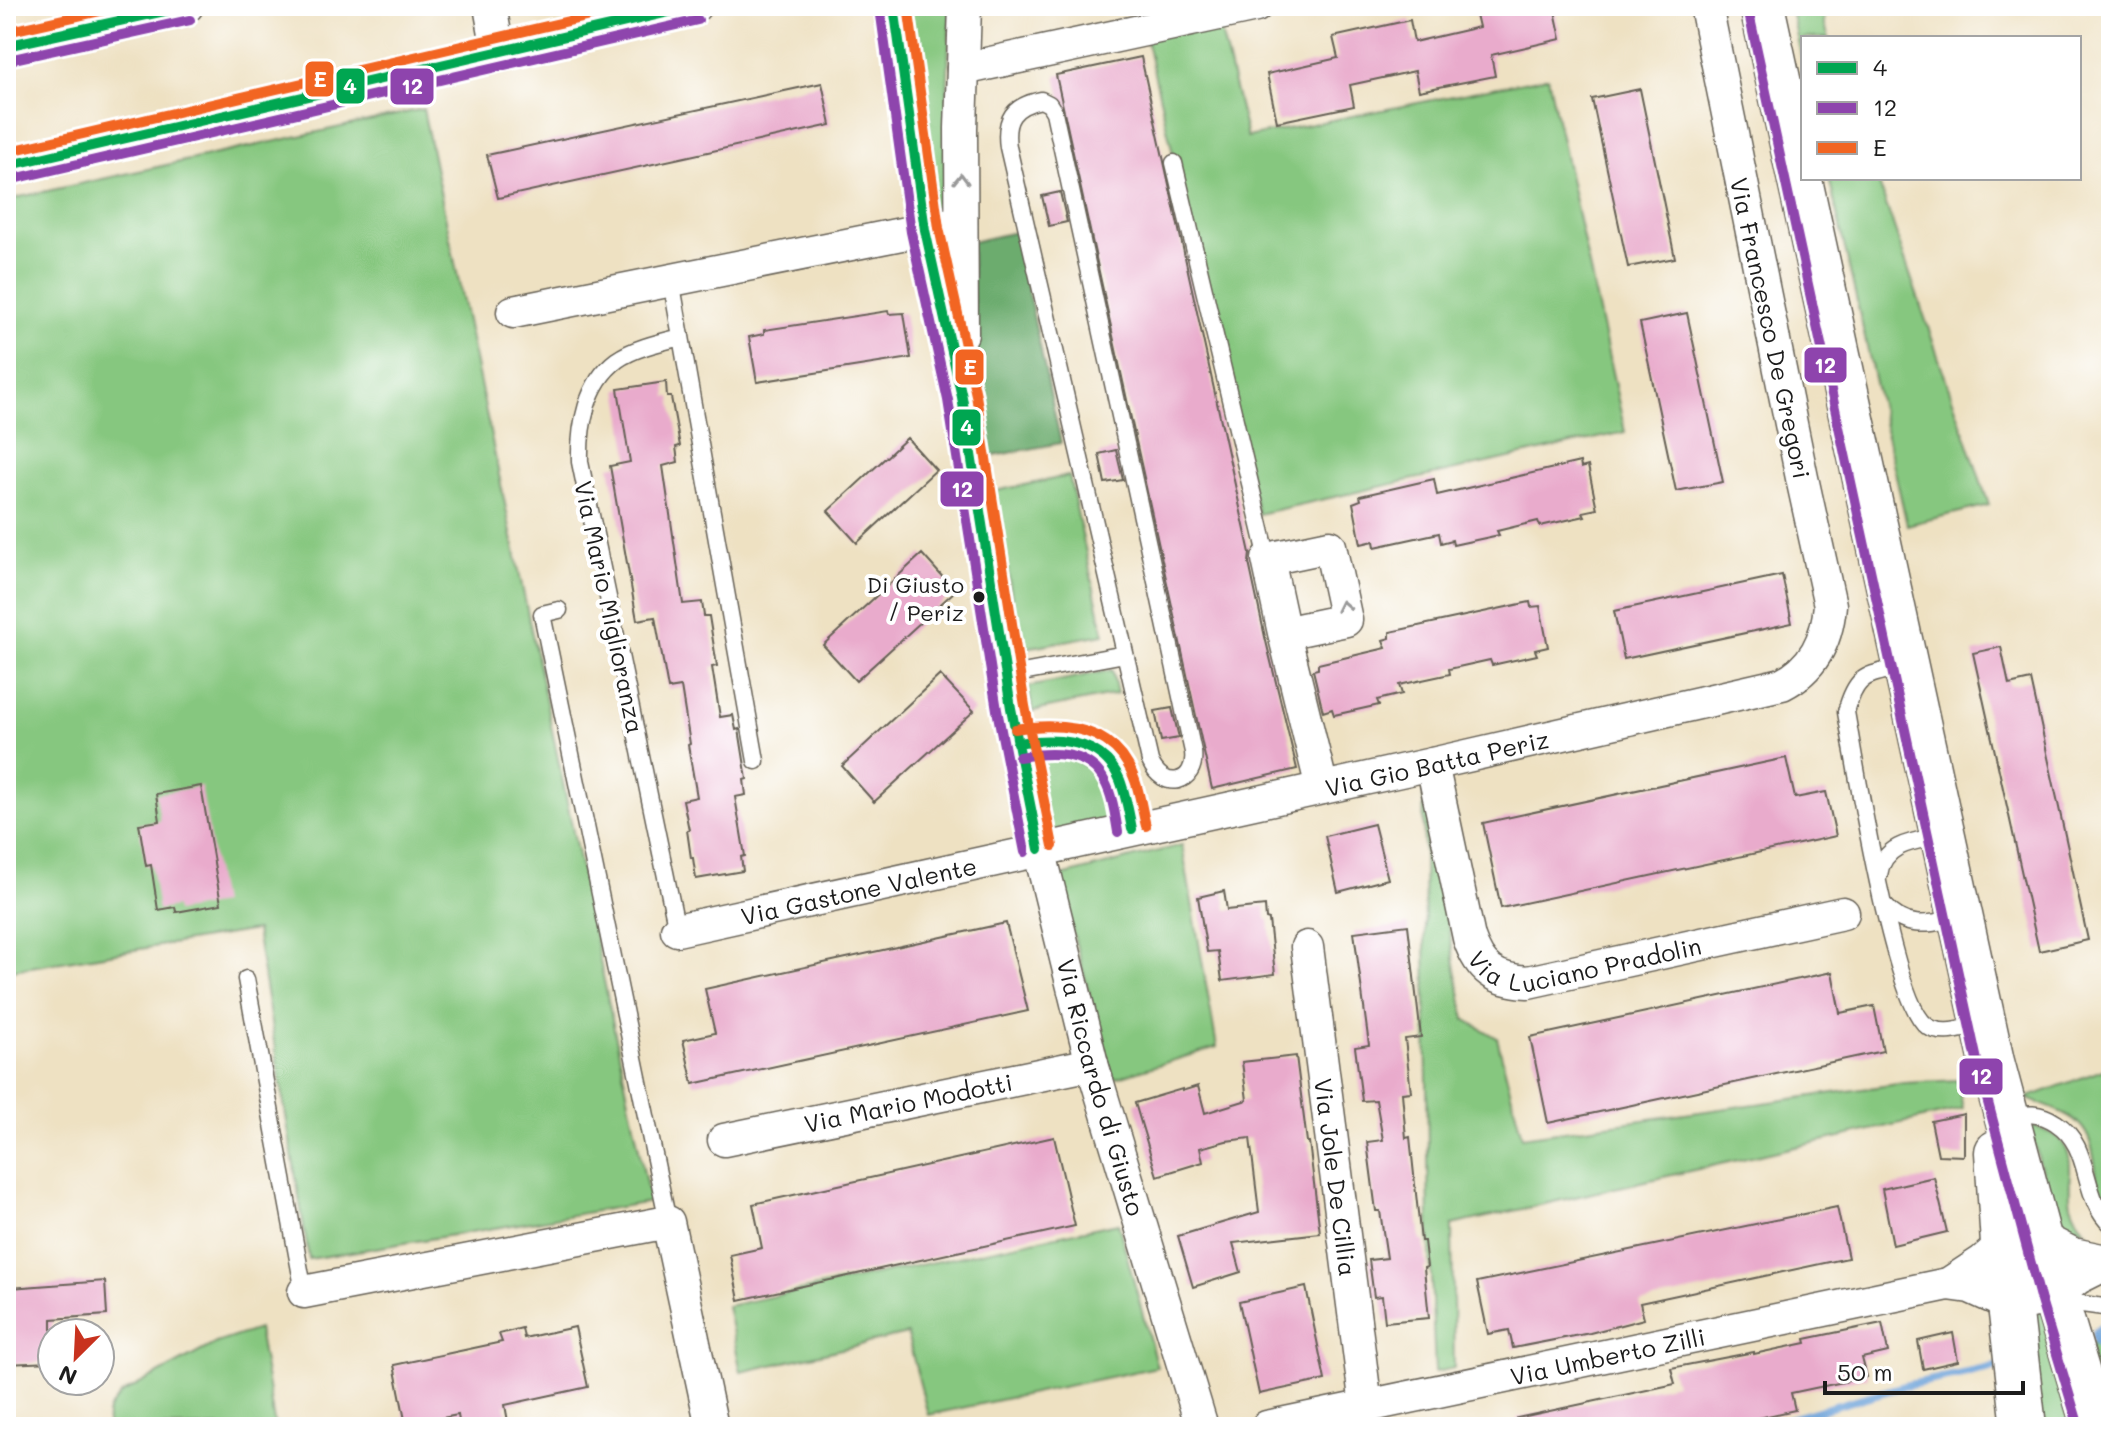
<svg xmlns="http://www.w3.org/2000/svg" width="2117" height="1433" viewBox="0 0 2117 1433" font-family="Mali,sans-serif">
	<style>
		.green { fill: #86c77f; stroke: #51724e; stroke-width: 2 }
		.forest { fill: #6cac6e; stroke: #446445; stroke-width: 2 }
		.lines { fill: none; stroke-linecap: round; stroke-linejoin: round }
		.stream { stroke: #6aa1d8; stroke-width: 8 }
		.canal { stroke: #6aa1d8; stroke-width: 28 }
		.building { fill: #e9abcc }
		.lane-casing { stroke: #666156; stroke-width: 19 }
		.street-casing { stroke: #666156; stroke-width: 35 }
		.secondary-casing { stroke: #666156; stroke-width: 47 }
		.lane { stroke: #fff; stroke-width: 16 }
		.street { stroke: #fff; stroke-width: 32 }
		.secondary { stroke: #fff; stroke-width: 44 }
		.bus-1-casing { stroke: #fff; stroke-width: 16 }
		.bus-2-casing { stroke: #fff; stroke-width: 16 }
		.bus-3-casing { stroke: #fff; stroke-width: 16 }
		.bus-1 { stroke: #00a651; stroke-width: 10 }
		.bus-2 { stroke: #8e44ad; stroke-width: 10 }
		.bus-3 { stroke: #f26522; stroke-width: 10 }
		.oneway { stroke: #999 }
		.bus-dot { fill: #1c1c1c; stroke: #fff; stroke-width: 3 }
		.labels { text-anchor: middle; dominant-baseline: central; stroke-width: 8; stroke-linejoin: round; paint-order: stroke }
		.bus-label { font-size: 22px; fill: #1c1c1c; stroke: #fff; text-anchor: end }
		.street-label { font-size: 24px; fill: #1c1c1c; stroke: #fff }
		.line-badge { stroke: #fff; stroke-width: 3 }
		.badge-label { font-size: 22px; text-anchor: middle; font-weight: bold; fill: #fff }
	</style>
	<rect width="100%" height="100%" fill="#fff"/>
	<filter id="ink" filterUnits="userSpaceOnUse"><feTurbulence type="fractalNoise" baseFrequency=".0125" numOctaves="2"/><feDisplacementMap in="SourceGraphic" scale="16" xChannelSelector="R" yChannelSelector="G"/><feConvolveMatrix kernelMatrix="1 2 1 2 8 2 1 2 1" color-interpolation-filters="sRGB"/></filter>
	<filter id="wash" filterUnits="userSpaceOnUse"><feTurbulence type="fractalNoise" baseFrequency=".006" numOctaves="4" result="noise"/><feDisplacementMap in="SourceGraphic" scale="32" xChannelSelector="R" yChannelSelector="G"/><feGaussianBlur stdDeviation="1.8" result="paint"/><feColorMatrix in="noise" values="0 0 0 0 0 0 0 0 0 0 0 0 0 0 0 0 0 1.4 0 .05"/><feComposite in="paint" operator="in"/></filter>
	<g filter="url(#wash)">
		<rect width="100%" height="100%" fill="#eee1c2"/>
		<path class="green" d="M904 6H950L944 211 930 218Z
			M1790 6H1826L1824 23 1829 38H1803V64Z
			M1219 24 1247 137 1548 77 1625 432 1258 514 1146 39Z
			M423 109 650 1202 309 1259 256 930 6 971V200Z
			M1829 178H1877L1989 505 1907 525Z
			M1069 476 1104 634 1020 649 995 491Z
			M1112 670 1117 694 1033 711 1028 687Z
			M1058 755C1091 761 1120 791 1102 824L1049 834 1037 771C1043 761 1047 757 1058 755Z
			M1423 787 1465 1019 1497 1038 1522 1137 1904 1083 1957 1080 1963 1109 1452 1225 1454 1368 1435 1372 1429 1229Z
			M1182 845 1217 1047 1112 1079 1058 877Z
			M2111 1067V1213C2089 1190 2103 1146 2078 1123 2065 1111 2043 1106 2026 1098Z
			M2029 1124C2038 1128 2050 1131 2058 1138 2078 1155 2066 1182 2071 1204 2074 1215 2080 1223 2086 1232L2060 1220 2053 1212Z
			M1118 1223 1157 1367 928 1415 907 1334 741 1372 727 1306Z
			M2048 1309 2081 1427H2033L2022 1314Z
			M258 1329 275 1427H108C103 1413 112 1404 121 1394L216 1343Z
			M2111 1340V1424L2086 1346Z"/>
		<path class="forest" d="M1015 232 1061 443 988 457 977 397 971 242Z"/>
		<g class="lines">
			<path class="stream" d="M1762 1427 1904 1386 2001 1366"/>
			<path class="canal" d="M2105 1337 2111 1336"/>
		</g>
		<g id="blocks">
			<path class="building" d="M1474 6H1554L1561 39 1491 55 1495 76 1419 91 1415 71 1350 85 1354 106 1277 122 1267 74 1338 58 1333 37 1410 20 1414 42 1479 27Z
				M1141 57 1250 553 1249 563 1265 637 1297 769 1212 789 1056 75Z
				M822 83 831 125 498 198 487 155Z
				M1640 89 1675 258 1628 267 1592 99Z
				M1060 192 1067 222 1049 226 1042 196Z
				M888 311 889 314 904 313 911 358 757 382 749 337 764 334V330Z
				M1687 313 1723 482 1676 491 1640 323Z
				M666 382 667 397H671L680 446 676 447 678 462 663 466 683 604 702 602 704 616H709L717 666 712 667 720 717 733 715 736 730 739 729 747 779 744 780 746 795 735 797 745 856 741 857 743 871 696 879 693 858H691L687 830H689L683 800 697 797 688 745 690 744 681 687 668 689 655 617 637 620 610 466 630 462 618 389Z
				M907 438 936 470 857 543 828 511Z
				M1116 450 1123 480 1105 483 1099 454Z
				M1580 462 1581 468 1588 466 1597 509 1583 512 1585 516 1540 526 1538 521 1497 531 1499 535 1453 545 1452 540 1441 543 1439 533 1375 547 1374 541 1361 544 1353 503 1361 500 1360 496 1434 479 1437 495Z
				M922 554 955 591 856 681 823 645Z
				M1782 575 1792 623 1624 659 1614 611Z
				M1530 602 1531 607 1540 606 1548 647 1535 650 1537 655 1492 665 1490 660 1449 669 1450 674 1399 685 1402 694 1377 700 1379 705 1334 715 1332 709 1323 712 1313 670 1318 669V664L1386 648 1383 640 1390 638V632Z
				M2001 647 2009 685 2031 680 2088 940 2039 951 1973 653Z
				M940 675 974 711 874 802 842 766Z
				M1172 708 1179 738 1161 741 1155 711Z
				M1786 758 1795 798 1826 792 1836 836 1501 908 1483 823Z
				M201 786 221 904 176 912 175 907 158 910 151 865 146 866 139 824 160 821 156 794Z
				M1374 824 1388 879 1338 892 1325 836Z
				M1224 891 1227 910 1265 906 1266 919 1269 920 1275 974 1222 981 1218 951 1207 952 1198 897Z
				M1006 923 1028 1011 693 1084 683 1040 715 1033 705 989Z
				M1408 925 1421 1037 1405 1039 1411 1092 1402 1093 1406 1138 1410 1137 1421 1241H1424L1427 1267 1424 1268 1429 1318 1385 1322 1382 1296 1374 1297 1369 1260 1387 1258 1380 1211H1376L1367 1142 1383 1140 1376 1100 1362 1101 1355 1047 1369 1045 1354 932Z
				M1832 972 1840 1013 1874 1006 1883 1051 1548 1123 1530 1037Z
				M1296 1056 1307 1142H1309L1320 1233 1233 1243 1241 1272 1193 1287 1178 1236 1259 1212 1250 1138 1226 1141 1200 1148 1203 1162 1157 1176 1135 1103 1182 1089V1091L1198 1086 1205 1113 1247 1100 1242 1062Z
				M1964 1114V1156L1938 1155 1931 1121Z
				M1054 1137 1075 1226 739 1300 730 1255 762 1248 753 1204Z
				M1934 1177 1947 1232 1893 1245 1882 1189Z
				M1837 1207 1848 1258 1640 1303 1644 1319 1590 1333 1513 1348 1509 1330 1488 1334 1477 1282Z
				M105 1281 107 1315 52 1319V1362L6 1364V1341H14L10 1288Z
				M1306 1287 1325 1380 1259 1394 1239 1302Z
				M1882 1323 1888 1352 1862 1358 1867 1377 1791 1393 1795 1410 1718 1427H1518L1517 1418 1675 1384 1671 1368 1754 1352V1354L1806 1343 1805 1339Z
				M575 1327 588 1387 505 1405 509 1427H460L458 1415 406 1425 394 1365 502 1342 499 1334 522 1328 524 1338Z
				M1953 1333 1958 1361 1923 1369 1918 1341Z"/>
		</g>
	</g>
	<g filter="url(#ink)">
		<use href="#blocks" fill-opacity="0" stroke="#666156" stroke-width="2"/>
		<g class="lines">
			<g class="lane-casing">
				<path id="lane" d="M1041 100 1049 104 1054 112 1193 752C1197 784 1163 792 1150 761L1008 147C1004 119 1013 106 1041 100Z
					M1174 163 1268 559
					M671 280 756 761
					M559 610 542 614 668 1222
					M1904 666C1867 676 1857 672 1846 712 1855 763 1894 1004 1927 1026 1943 1037 1963 1028 1981 1025
					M1006 676 1125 654
					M1879 875C1883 843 1915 841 1941 836
					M1884 905C1906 931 1929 924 1958 918
					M677 930 580 462C579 427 586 383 617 360 634 348 661 342 681 337
					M246 979 304 1292
					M2008 1118C2026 1113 2040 1112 2056 1123 2093 1147 2080 1197 2111 1225
					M2060 1299 2082 1304 2111 1308"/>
			</g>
			<g class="street-casing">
				<g id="street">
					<path d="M490 6 498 50"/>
					<path id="s1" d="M894 6 925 230 962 397 1011 708 1039 849 1092 1064 1202 1427"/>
					<path d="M6 46 187 6"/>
					<path d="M963 69 1256 6"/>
					<path d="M6 166 695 6"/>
					<path d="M513 312 961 222"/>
					<path d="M962 334 961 128 965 6"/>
					<path d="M1284 633 1346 620 1330 546 1268 559 1284 633 1322 788"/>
					<path d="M1017 743C1048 738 1068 735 1096 752 1104 758 1113 765 1117 774 1126 791 1128 811 1132 829"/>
					<path id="s2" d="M1432 764 1469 938C1480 970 1495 980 1528 982L1843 913"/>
					<path id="s3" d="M677 930 1432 764 1782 684C1814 668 1827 640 1830 605L1802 478 1706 6"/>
					<path id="s4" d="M1307 947 1366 1406"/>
					<path id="s5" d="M724 1140 1092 1064"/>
					<path d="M1948 1284 1970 1287 2012 1306 2055 1297 2078 1278 2110 1262"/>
					<path d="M304 1292 668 1222 712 1427"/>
					<path id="s6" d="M1267 1427 1948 1284 1983 1261 2003 1244 2040 1237 2073 1254 2111 1262"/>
				</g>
			</g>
			<g class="secondary-casing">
				<path id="secondary" d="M1762 6 1992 1062 2055 1297 2094 1427
					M1997 1152 2003 1244 2024 1427"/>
			</g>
			<use href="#lane" class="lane"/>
			<use href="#street" class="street"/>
			<use href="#secondary" class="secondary"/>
			<g class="bus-1-casing">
				<path id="bus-1" d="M894 6 925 230 962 397 1011 708 1039 849
					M6 46 187 6
					M6 166 695 6
					M1017 743C1056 737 1102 738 1120 780 1126 796 1129 813 1132 829"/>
			</g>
			<g class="bus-2-casing">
				<path id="bus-2" d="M880 8 911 232 948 400 997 710 1025 852
					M1748 9 1978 1065 2041 1301 2079 1427
					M9 60 190 20
					M9 180 698 20
					M1019 757C1049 752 1089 749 1105 782 1113 797 1115 815 1118 832"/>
			</g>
			<g class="bus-3-casing">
				<path id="bus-3" d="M908 6 939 228 976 395 1025 706 1053 846
					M6 32 122 6
					M6 152 633 6
					M1015 729C1055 723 1105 724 1128 765 1139 784 1141 806 1146 826"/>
			</g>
			<use href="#bus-1" class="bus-1"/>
			<use href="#bus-2" class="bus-2"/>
			<use href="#bus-3" class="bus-3"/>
		</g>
		<defs><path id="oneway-chevron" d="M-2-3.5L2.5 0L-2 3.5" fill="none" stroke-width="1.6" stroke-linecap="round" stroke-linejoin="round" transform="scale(2)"/></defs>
		<g class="oneway">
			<use href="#oneway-chevron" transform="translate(961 179) rotate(-89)"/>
			<use href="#oneway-chevron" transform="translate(1343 606) rotate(-102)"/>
		</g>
	</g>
	<circle class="bus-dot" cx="979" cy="597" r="7"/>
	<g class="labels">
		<g class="bus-label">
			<text x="964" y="584">Di Giusto<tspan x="964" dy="28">/ Periz</tspan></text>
		</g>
		<g class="street-label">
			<text transform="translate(1771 328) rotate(78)">Via Francesco De Gregori</text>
			<text transform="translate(610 607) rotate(78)">Via Mario Miglioranza</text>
			<text stroke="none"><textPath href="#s3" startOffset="778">Via Gio Batta Periz</textPath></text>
			<text stroke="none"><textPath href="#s3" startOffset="186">Via Gastone Valente</textPath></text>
			<text stroke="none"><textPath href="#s2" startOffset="314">Via Luciano Pradolin</textPath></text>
			<text stroke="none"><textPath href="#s1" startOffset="1102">Via Riccardo di Giusto</textPath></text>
			<text stroke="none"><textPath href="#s5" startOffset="188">Via Mario Modotti</textPath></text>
			<text stroke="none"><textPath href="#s4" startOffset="232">Via Jole De Cillia</textPath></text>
			<text stroke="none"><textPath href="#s6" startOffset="348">Via Umberto Zilli</textPath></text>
		</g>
	</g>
	<g class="line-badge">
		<rect x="304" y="60" width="31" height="38" rx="8" fill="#f26522"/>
		<rect x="335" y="67" width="31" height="38" rx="8" fill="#00a651"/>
		<rect x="389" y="67" width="46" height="39" rx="8" fill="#8e44ad"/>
		<rect x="1803" y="346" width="45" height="38" rx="8" fill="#8e44ad"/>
		<rect x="954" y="348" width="31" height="38" rx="8" fill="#f26522"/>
		<rect x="951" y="408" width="31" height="39" rx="8" fill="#00a651"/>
		<rect x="939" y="470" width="46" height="38" rx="8" fill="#8e44ad"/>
		<rect x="1958" y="1057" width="46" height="39" rx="8" fill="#8e44ad"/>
	</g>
	<g class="badge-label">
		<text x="320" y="87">E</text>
		<text x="350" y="94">4</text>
		<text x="412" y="94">12</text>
		<text x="1825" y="373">12</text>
		<text x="970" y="375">E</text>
		<text x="967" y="435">4</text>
		<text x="962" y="497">12</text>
		<text x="1981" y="1084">12</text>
	</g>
	<rect width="2117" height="1433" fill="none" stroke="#fff" stroke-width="32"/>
	<rect x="1801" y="36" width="280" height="144" fill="#ffffff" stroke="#a4a4a4" stroke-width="2"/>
	<rect x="1817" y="62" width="40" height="12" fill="#00a651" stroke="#a4a4a4" stroke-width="2"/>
	<text x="1873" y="76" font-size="24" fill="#1c1c1c">4</text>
	<rect x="1817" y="102" width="40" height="12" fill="#8e44ad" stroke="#a4a4a4" stroke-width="2"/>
	<text x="1873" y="116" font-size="24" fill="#1c1c1c">12</text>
	<rect x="1817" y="142" width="40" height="12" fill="#f26522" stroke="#a4a4a4" stroke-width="2"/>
	<text x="1873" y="156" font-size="24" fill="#1c1c1c">E</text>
	<g transform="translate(76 1357) rotate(204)"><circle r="38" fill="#ffffff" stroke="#a4a4a4" stroke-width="2"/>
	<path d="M0-6L14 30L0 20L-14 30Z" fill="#c8321e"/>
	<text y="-12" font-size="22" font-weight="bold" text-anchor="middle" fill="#1c1c1c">N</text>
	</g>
	<path d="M1825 1381v12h198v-12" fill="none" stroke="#1c1c1c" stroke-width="4"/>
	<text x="1837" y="1381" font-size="24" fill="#1c1c1c" stroke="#ffffff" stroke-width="6" paint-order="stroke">50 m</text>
</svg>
